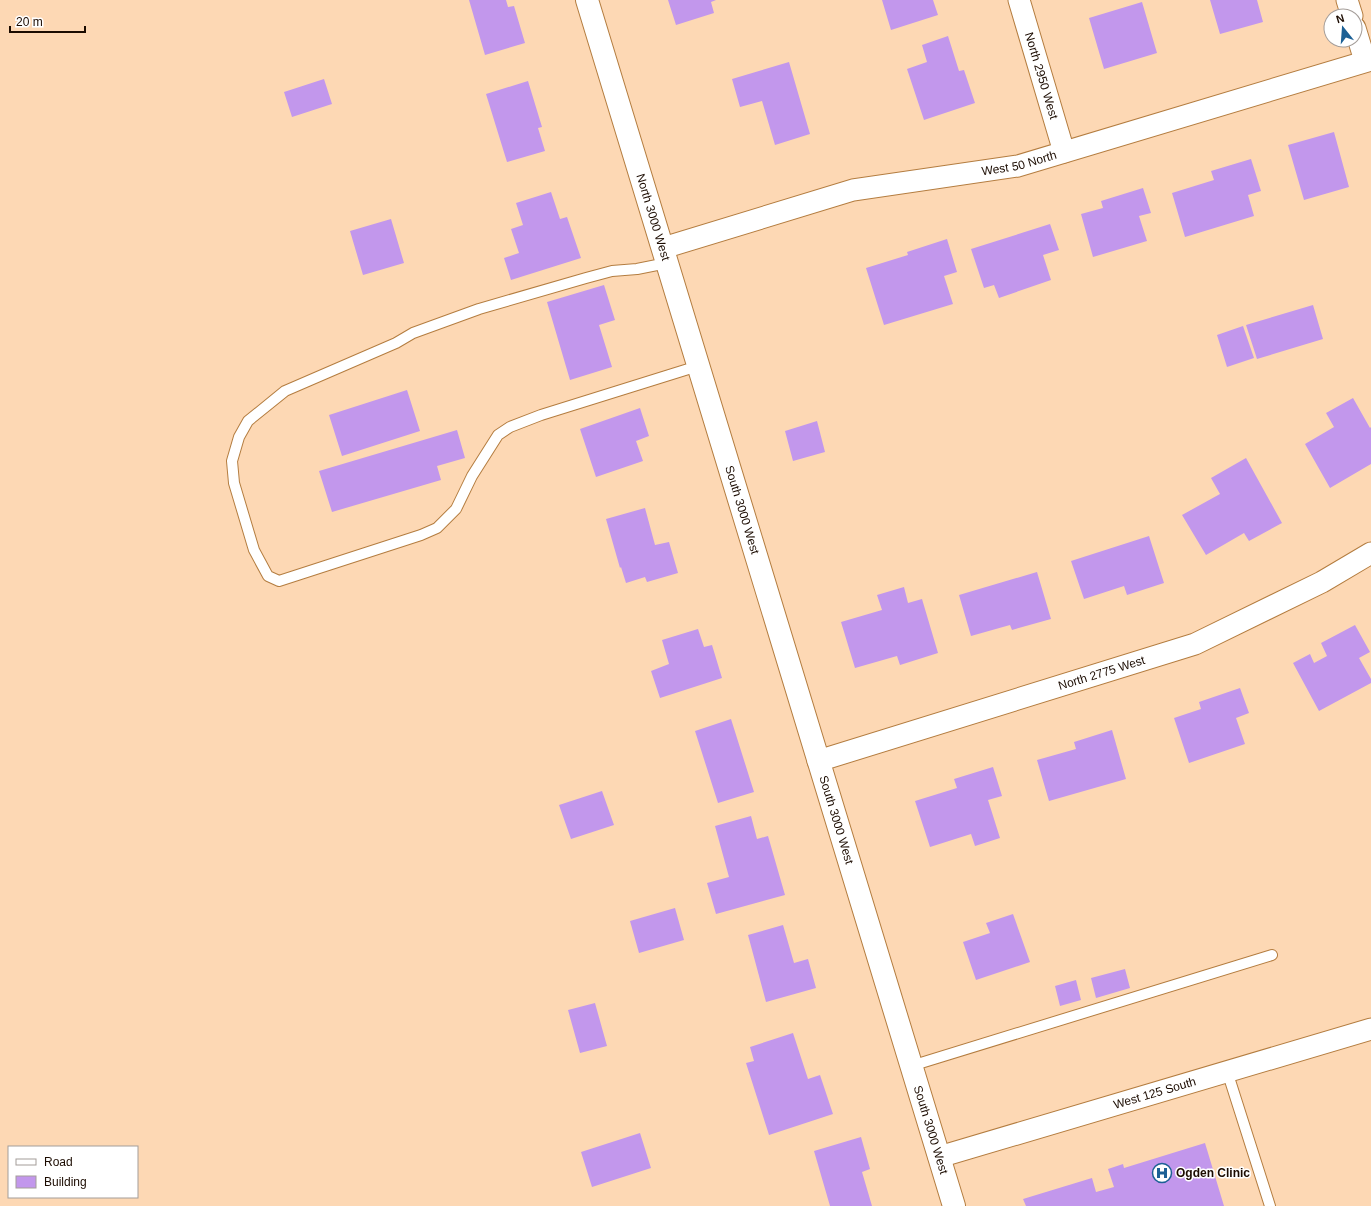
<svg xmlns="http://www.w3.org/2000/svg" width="1371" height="1206" viewBox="0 0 1371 1206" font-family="Helvetica,sans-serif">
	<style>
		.building { fill: #c297ec }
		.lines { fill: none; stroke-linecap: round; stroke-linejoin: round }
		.lane-casing { stroke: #b47d40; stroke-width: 12 }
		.street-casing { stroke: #b47d40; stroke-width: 23 }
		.secondary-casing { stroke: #b47d40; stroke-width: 24 }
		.lane { stroke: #fff; stroke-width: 10 }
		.street { stroke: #fff; stroke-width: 21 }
		.secondary { stroke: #fff; stroke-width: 22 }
		.labels { text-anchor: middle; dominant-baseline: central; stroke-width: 3; stroke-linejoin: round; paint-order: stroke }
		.street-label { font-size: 12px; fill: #1b0b00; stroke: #fff }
		.poi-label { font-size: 12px; font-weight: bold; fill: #1b0b00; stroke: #fff; text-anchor: start }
	</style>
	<rect width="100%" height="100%" fill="#fdd8b4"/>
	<path class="building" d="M469 0H506L508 7 514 6 525 43 485 55Z
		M668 0H716L711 2 714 13 676 25Z
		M882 0H933L938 15 891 30Z
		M1210 0H1257L1263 22 1220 34Z
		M1142 2 1157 53 1104 69 1089 18Z
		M948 36 959 71 964 70 975 103 924 120 907 69 927 62 922 45Z
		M789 62 810 134 775 145 762 101 740 107 732 79Z
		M324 79 332 104 292 117 284 92Z
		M528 81 542 127 538 128 545 151 507 162 486 94Z
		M1334 132 1349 187 1304 200 1288 145Z
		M1251 159 1261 191 1248 195 1254 216 1185 237 1172 193 1214 180 1211 171Z
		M1143 188 1151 213 1139 216 1147 241 1093 257 1081 214 1103 208 1101 201Z
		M551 192 560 219 567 217 581 258 511 280 504 258 519 253 511 229 523 225 516 203Z
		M391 219 404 263 363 275 350 231Z
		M1050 224 1059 250 1043 255 1051 280 999 298 994 285 984 288 971 249Z
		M947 239 957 272 944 276 953 304 884 325 866 268 908 255 907 252Z
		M604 285 615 320 599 325 612 367 570 380 547 302Z
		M1313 305 1323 339 1257 359 1246 325Z
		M1243 326 1254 358 1227 367 1217 335Z
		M407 390 420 431 342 456 329 415Z
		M1353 398 1370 428 1371 427V464L1330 488 1305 444 1334 427 1326 413Z
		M640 408 649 436 636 441 643 461 596 477 580 429Z
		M817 421 825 452 793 461 785 431Z
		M457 430 465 458 437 466 441 480 332 512 319 471Z
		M1246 458 1282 523 1249 541 1244 533 1206 555 1182 515 1220 494 1211 478Z
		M645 508 655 545 669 542 678 573 647 582 645 577 626 583 621 567 620 568 606 519Z
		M1149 536 1164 583 1127 595 1124 586 1084 599 1071 561Z
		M1037 572 1051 619 1012 630 1010 625 971 636 959 595Z
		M904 587 908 603 922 599 938 653 900 665 897 656 855 668 841 622 882 610 877 595Z
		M1355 625 1370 652 1359 658 1371 679V683L1319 711 1293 663 1310 654 1314 663 1327 656 1321 643Z
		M698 629 704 647 712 645 722 678 660 698 651 671 669 664 662 640Z
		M1240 688 1249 713 1236 718 1245 744 1189 763 1174 718 1201 709 1199 702Z
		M731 719 754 792 718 803 695 731Z
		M1112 730 1126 779 1049 801 1037 760 1076 749 1074 742Z
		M993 767 1002 796 988 800 1000 838 975 846 971 834 930 847 915 801 957 788 954 779Z
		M602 791 614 825 571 839 559 805Z
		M751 816 757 839 768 836 785 895 716 914 707 883 729 877 715 826Z
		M675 908 684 940 639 953 630 921Z
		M1013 914 1030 962 976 980 963 942 990 933 986 923Z
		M783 925 794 963 808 959 816 988 766 1002 748 935Z
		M1125 969 1130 988 1096 998 1091 978Z
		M1076 980 1081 1000 1060 1006 1055 986Z
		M595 1003 607 1046 580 1053 568 1010Z
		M793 1033 808 1079 820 1075 833 1114 769 1135 746 1063 754 1061 750 1047Z
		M640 1133 651 1168 592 1187 581 1152Z
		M861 1137 870 1169 862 1172 872 1206H830L814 1151Z
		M1205 1143 1224 1206H1026L1023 1199 1092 1178 1096 1192 1114 1187 1108 1169 1123 1164 1124 1168Z"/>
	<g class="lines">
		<g class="lane-casing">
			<path id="lane" d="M667 263 637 269 612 271 586 278 479 309 413 333 396 343 285 391 248 421 239 437 232 461 234 483 254 550 268 576 279 581 421 535 437 528 456 509 472 476 498 435 510 427 541 415 698 366
				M911 1066 1272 955
				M1227 1071 1270 1206"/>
		</g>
		<g class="street-casing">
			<g id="street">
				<path id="s1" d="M1019 0 1064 152"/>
				<path d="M1347 0 1352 16"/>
				<path d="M1355 28 1365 61"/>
				<path id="s2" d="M663 248 853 190 1018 166 1371 60"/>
				<path id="s3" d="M818 761 1195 644 1322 582 1371 553"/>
				<path id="s4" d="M939 1157 1371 1029"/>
			</g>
		</g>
		<g class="secondary-casing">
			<g id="secondary">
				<path id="s5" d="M587 0 954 1206"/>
			</g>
		</g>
		<use href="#lane" class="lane"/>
		<use href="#street" class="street"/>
		<use href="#secondary" class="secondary"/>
	</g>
	<defs>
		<g id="hospital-ring" transform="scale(1)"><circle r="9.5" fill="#fff" stroke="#1c6095" stroke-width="1.5"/><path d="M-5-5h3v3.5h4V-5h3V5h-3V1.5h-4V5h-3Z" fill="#1c6095"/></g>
	</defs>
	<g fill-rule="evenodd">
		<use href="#hospital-ring" x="1162" y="1173"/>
	</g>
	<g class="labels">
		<g class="street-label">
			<text stroke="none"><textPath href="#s1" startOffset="79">North 2950 West</textPath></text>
			<text stroke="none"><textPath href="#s2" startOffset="367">West 50 North</textPath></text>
			<text stroke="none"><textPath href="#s5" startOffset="227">North 3000 West</textPath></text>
			<text stroke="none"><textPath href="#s5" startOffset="533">South 3000 West</textPath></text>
			<text stroke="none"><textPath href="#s3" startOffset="297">North 2775 West</textPath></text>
			<text stroke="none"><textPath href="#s5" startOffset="857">South 3000 West</textPath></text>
			<text stroke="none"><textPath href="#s4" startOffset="225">West 125 South</textPath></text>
			<text stroke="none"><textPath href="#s5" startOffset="1181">South 3000 West</textPath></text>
		</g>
		<g class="poi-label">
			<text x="1176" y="1173">Ogden Clinic</text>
		</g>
	</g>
	<rect x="8" y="1146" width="130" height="52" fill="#ffffff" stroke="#a49d99"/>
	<rect x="16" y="1159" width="20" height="6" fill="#ffffff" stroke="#a49d99"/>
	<text x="44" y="1166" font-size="12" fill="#1b0b00">Road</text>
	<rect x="16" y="1176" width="20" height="12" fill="#c297ec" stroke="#a49d99"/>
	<text x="44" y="1186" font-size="12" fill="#1b0b00">Building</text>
	<g transform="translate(1343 28) rotate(343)"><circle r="19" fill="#ffffff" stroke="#a49d99"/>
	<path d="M0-3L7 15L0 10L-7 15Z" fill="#1c6095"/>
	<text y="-6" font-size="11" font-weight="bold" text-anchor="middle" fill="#1b0b00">N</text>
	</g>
	<path d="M10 26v6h75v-6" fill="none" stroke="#1b0b00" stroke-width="2"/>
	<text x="16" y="26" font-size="12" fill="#1b0b00" stroke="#ffffff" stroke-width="3" paint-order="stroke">20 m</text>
</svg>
